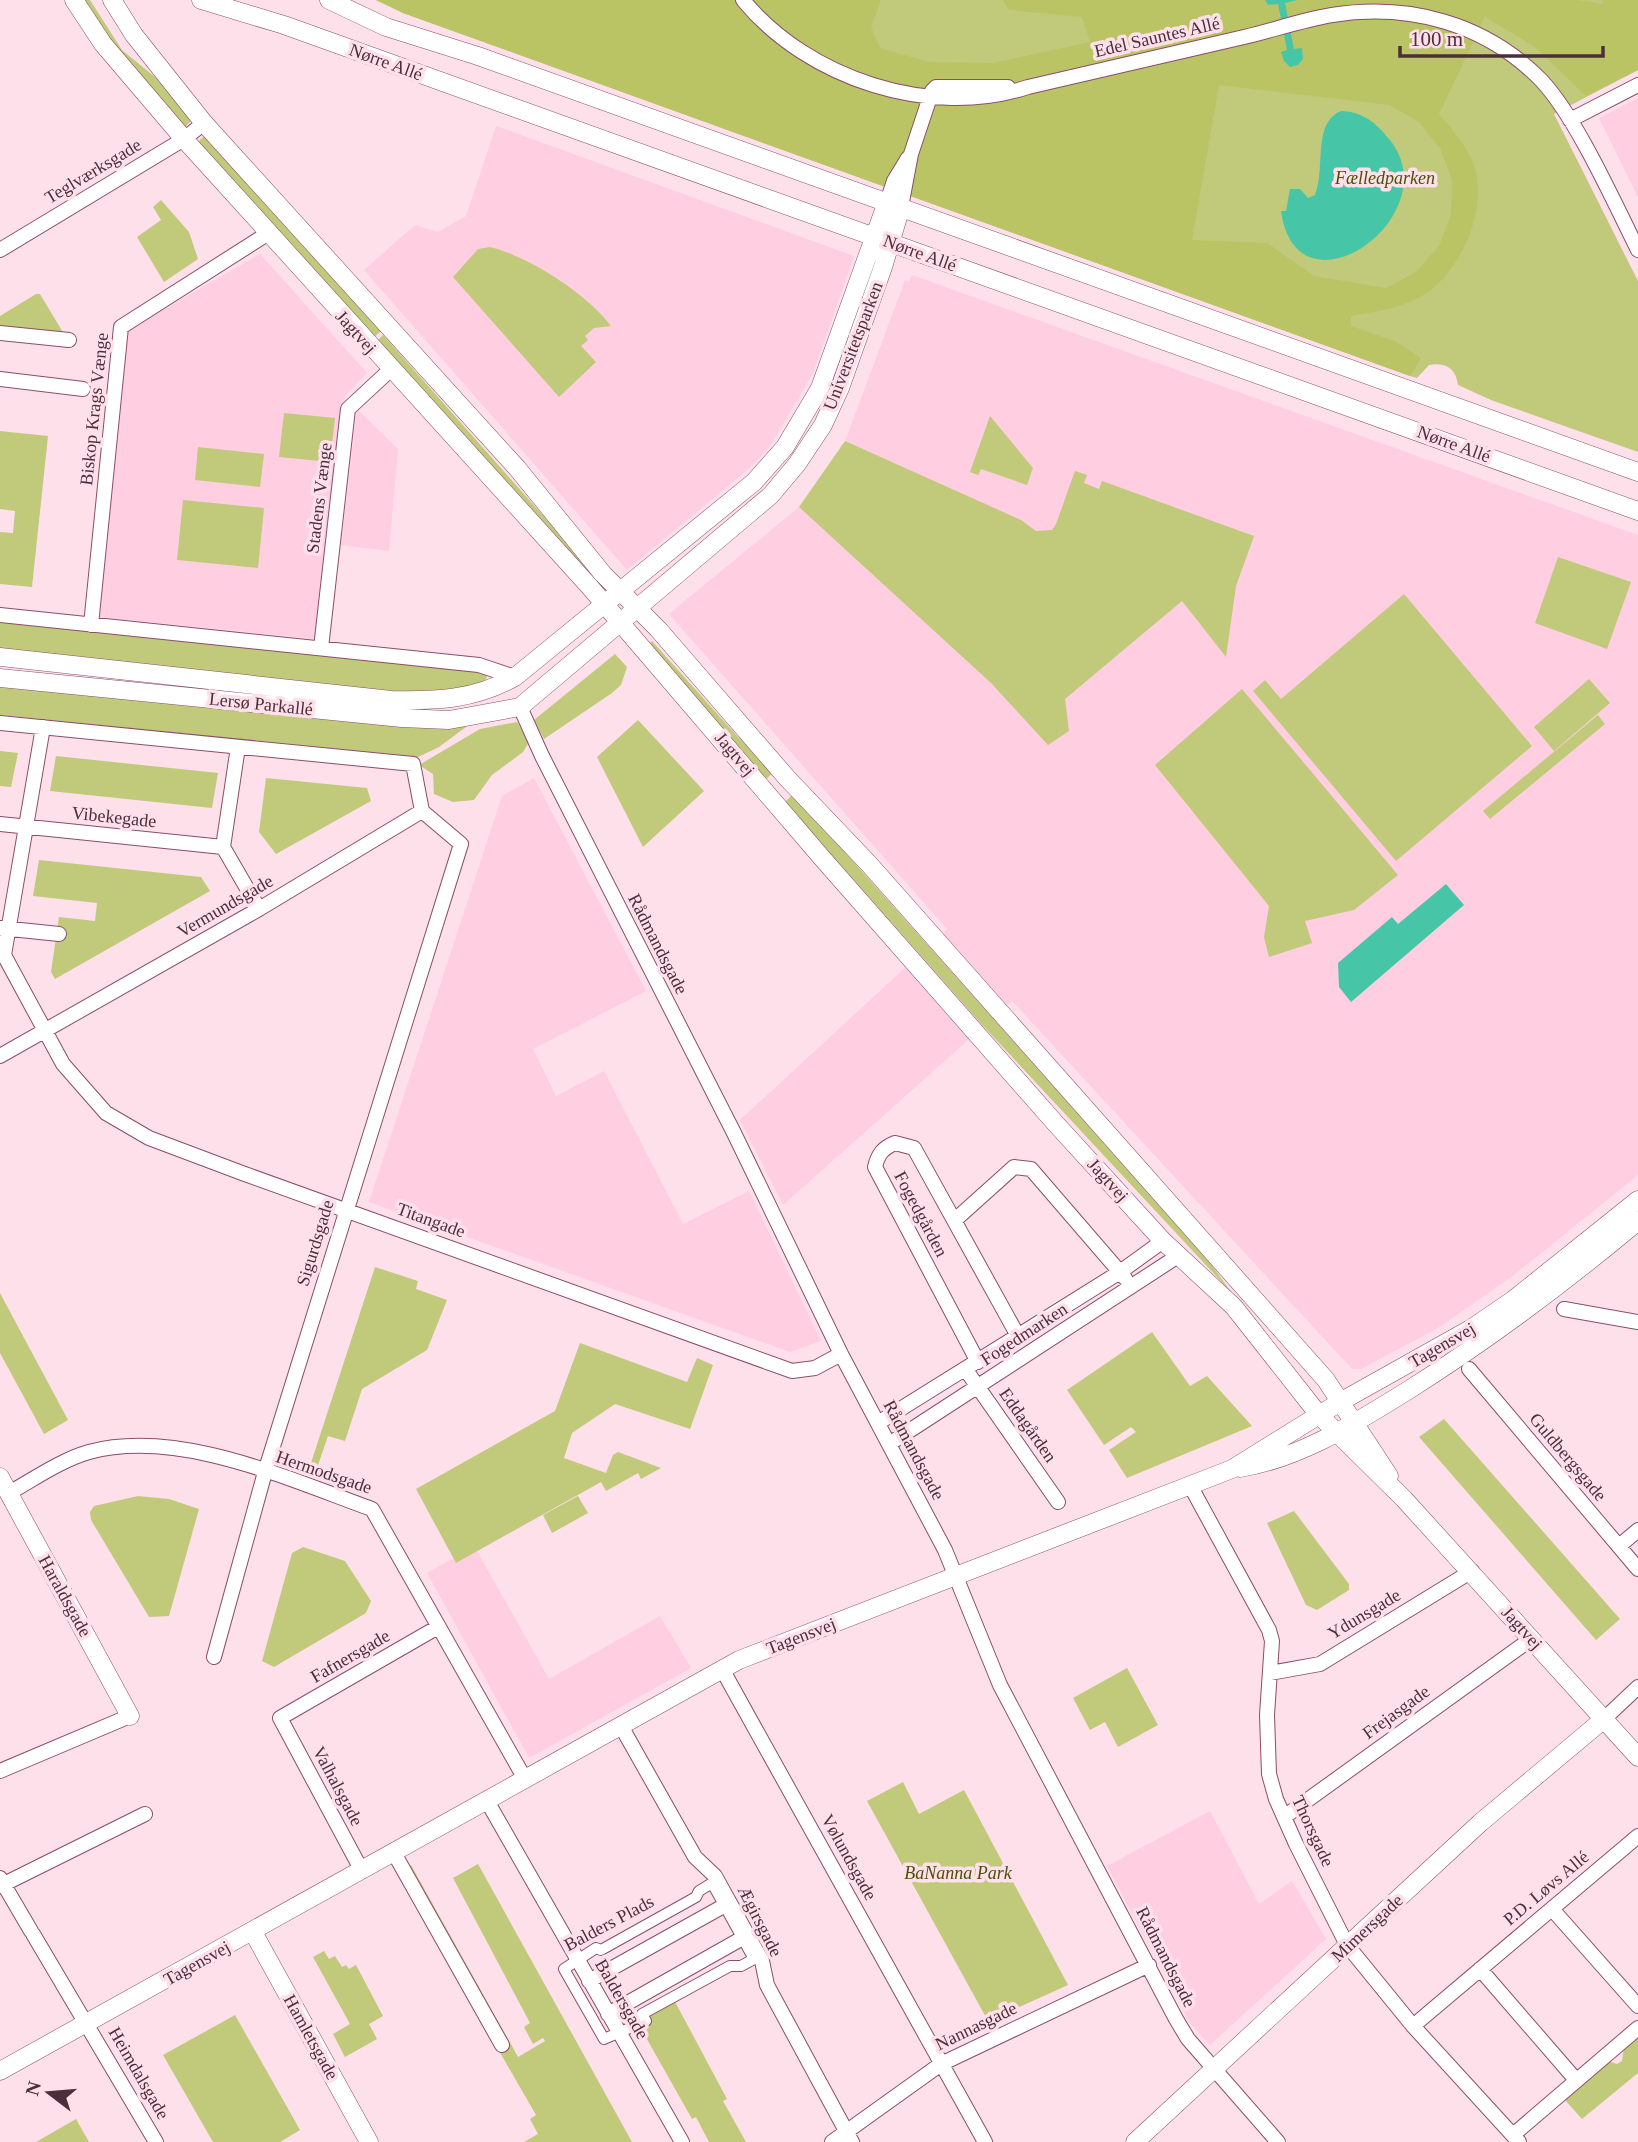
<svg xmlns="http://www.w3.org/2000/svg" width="1638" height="2142" viewBox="0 0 1638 2142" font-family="'Times New Roman',serif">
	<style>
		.built { fill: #ffcee1 }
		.green { fill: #c1c97a }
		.forest { fill: #bbc465; fill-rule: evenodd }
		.water { fill: #47c6a7 }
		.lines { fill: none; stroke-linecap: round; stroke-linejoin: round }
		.pedestrian-casing { stroke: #8b4d68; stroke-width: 12 }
		.minor-casing { stroke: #8b4d68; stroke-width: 16 }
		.tertiary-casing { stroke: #8b4d68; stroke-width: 19 }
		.pedestrian { stroke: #fff; stroke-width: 10 }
		.minor { stroke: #fff; stroke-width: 14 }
		.tertiary { stroke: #fff; stroke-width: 18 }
		.labels { text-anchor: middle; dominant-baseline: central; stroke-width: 7; stroke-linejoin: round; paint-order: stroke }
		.street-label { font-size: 18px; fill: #4a2e3a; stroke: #fee0eb }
		.park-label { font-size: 18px; font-style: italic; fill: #4b5004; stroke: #fee0eb }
	</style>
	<rect width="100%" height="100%" fill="#fee0eb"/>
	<path class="built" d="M1638 98V197L1599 118Z
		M496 126 854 256 813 373 771 445 752 466 627 570 364 270 415 225 438 232 466 216Z
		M260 254 367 373 345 396 340 412 315 639 99 617 128 330Z
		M912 275 1638 535V1175L1514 1275 1438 1328 1361 1369H1352L1012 1001 783 1205 740 1120 947 929 669 614 799 507 823 476 845 441 905 280 909 282Z
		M357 409 398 449 389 551 341 545Z
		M534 778 646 991 533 1049 556 1096 604 1071 683 1224 749 1191 821 1341 790 1352 369 1202 502 796Z
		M477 1551 549 1679 660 1616 691 1668 529 1758 427 1573 454 1558 456 1562Z
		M1210 1811 1259 1904 1292 1881 1326 1939 1210 2045 1189 2022 1107 1866Z"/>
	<path class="green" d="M84 0H90L122 50 155 77 192 120 184 128 113 43Z
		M376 0H1638V70L1554 114 1638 281V452L1491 400 1458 385C1456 368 1445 362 1429 365L1417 378 1410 376 403 13Z
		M206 134 381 331 372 339 198 142Z
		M161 200 189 232 198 259 164 282 137 237 161 220 153 207Z
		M490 247C530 257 587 294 611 326L594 328 585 336 588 340 581 346 596 362 559 397 453 277 478 249Z
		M36 294H40L64 334 0 327V316Z
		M383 335 593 572 589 575 376 342Z
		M284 413 335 418 330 462 279 457Z
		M990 416 1033 468 1027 485 981 469 978 475 970 472Z
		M0 431 48 436 32 587 0 584V532L13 533 15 511 0 509Z
		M845 441 1021 520 1036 531 1052 530 1056 524 1075 471 1087 475 1084 483 1099 489 1102 481 1254 536 1236 586 1226 657 1182 601 1065 699 1069 731 1048 745 991 683 799 507Z
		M198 447 264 454 260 487 195 480Z
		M183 500 264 508 258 568 177 560Z
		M1558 557 1631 582 1607 649 1535 623Z
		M1404 594 1532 746 1396 861 1253 691 1265 680 1281 699Z
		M0 621 483 672 487 677 484 683 451 692 413 694 0 651Z
		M652 641 738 737 775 771 765 780 649 644Z
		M615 654 627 667 621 685 612 693 544 739 534 720Z
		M1589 679 1610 703 1554 751 1534 727Z
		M0 684 470 724 439 747 418 757 0 715Z
		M1242 689 1398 875 1354 910 1305 921 1312 943 1269 957 1264 937 1269 906 1155 765Z
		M1598 715 1605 724 1490 819 1483 811Z
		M638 720 704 791 643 847 597 757Z
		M517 722 529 742 523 752 492 775 474 800 453 802 434 794 433 774 419 765 480 729Z
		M0 751 18 753 11 787 0 786Z
		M56 756 218 773 212 808 50 791Z
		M266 778 367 788 371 801 276 854 259 832Z
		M793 794 1206 1257 1231 1292 986 1029 785 802Z
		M39 860 201 877 210 891 55 979 51 972 59 917 95 921 97 903 33 896Z
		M375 1267 418 1281 416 1289 447 1300 427 1350 362 1389 345 1441 328 1436 317 1468 310 1466Z
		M0 1293 68 1420 44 1434 0 1353Z
		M1152 1332 1190 1386 1207 1376 1252 1426 1127 1478 1109 1450 1136 1432 1131 1427 1104 1445 1067 1390Z
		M580 1343 687 1382 697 1358 713 1365 690 1429 615 1404 572 1433 564 1458 606 1473 613 1455 618 1452 661 1468 641 1479 638 1473 606 1491 601 1482 456 1563 416 1489 555 1411Z
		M1444 1419 1620 1619 1596 1640 1419 1437Z
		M138 1496 169 1499 199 1509 169 1616 149 1617 91 1520 90 1512 94 1506Z
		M578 1496 588 1513 552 1533 543 1515Z
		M1294 1511 1349 1584V1590L1317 1610 1306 1605 1267 1523Z
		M303 1547 345 1561 371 1601 366 1613 274 1667 262 1661 292 1553Z
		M1127 1668 1158 1725 1118 1747 1105 1722 1090 1730 1073 1698Z
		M903 1782 919 1814 964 1790 1068 1985 988 2021 867 1801Z
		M478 1864 632 2142H524L538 2134 530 2119 536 2115 397 1874 411 1865 518 2057 545 2041 543 2038 533 2044 524 2027 530 2023 453 1878Z
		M324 1951 329 1959 335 1956 342 1967 346 1965 349 1969 356 1965 383 2016 369 2024 377 2039 345 2057 333 2034 350 2024 313 1957Z
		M673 1998 727 2099 723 2101 746 2142H709L696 2117 692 2119 639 2025 642 2014Z
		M235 2015 300 2130 280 2142H213L163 2055Z
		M1638 2036V2073L1582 2119 1565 2100 1608 2061 1617 2064 1622 2061 1624 2048Z
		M76 2119 89 2142H36Z"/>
	<path class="forest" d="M376 0H881L871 27 880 48 929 62 993 63 1090 42 1082 17 1009 10 1002 0H1265L1268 5 1298 0H1577L1603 4V0H1638V70L1586 96 1535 47 1485 17 1439 114C1452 129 1465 144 1473 162 1489 204 1465 262 1432 289 1410 307 1378 311 1351 316V326L1395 341 1421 358 1410 376 403 13ZM1219 85 1389 105 1419 122 1440 148 1452 180 1451 214 1439 246 1416 272 1386 288 1314 276 1267 243 1192 240Z"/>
	<path class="water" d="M1265 0H1298L1285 3 1294 49 1302 48 1303 59 1298 65 1290 67 1284 61 1281 52 1287 50 1278 4 1268 5Z
		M1341 111C1364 112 1376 123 1390 140 1450 216 1297 324 1281 211H1286L1290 189H1300L1308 198 1315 195C1326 168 1312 123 1341 111Z
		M1446 884 1464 905 1351 1002 1339 987 1338 963 1392 917 1398 924Z"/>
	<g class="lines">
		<g class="pedestrian-casing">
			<path id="pedestrian" d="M712 1883 754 1959 741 1966H730L642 2014 646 2021 604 2039 564 1969 596 1948 601 1950 696 1897 699 1891Z"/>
		</g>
		<g class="minor-casing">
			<path id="minor" d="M743 0C808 79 931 119 1028 87 1100 70 1172 53 1244 37 1274 30 1302 20 1332 15 1409 3 1485 23 1541 80 1576 117 1614 202 1638 250
				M1570 120 1638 85
				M887 202 894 181 908 158
				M901 207 911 154 932 91 936 87H1008
				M0 250 184 139 204 123
				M0 333 69 340
				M0 379 83 389
				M0 615 479 665 515 677
				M91 625 121 327 267 234
				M321 648 348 409 390 370
				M520 707 542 756 734 1133 841 1354 945 1550 1000 1685 1176 2019 1188 2039 1278 2142
				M0 723 413 764 422 811
				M43 727 4 955 63 1064 106 1113 149 1138 242 1173 792 1371 815 1368 841 1354
				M238 747 223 847 259 909
				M0 824 223 847
				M1 928 59 934
				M0 1056 259 909 422 811
				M955 1220 1014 1167 1031 1169 1125 1278
				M1564 1309 1638 1322
				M978 1362 875 1167C878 1154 883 1148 895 1143L914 1148 1018 1336
				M1469 1369 1638 1569
				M966 1370 1058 1502
				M878 1423 1120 1272 1163 1241
				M889 1444 1178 1256
				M1191 1487 1269 1630 1272 1641 1267 1715 1269 1774 1276 1799 1296 1844 1347 1945 1413 2026 1519 2142
				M9 1493C34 1479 61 1460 89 1452 178 1428 288 1479 372 1509L525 1779
				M1619 1546 1638 1530
				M214 1657 265 1472 461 844 422 811
				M722 1669 985 2142
				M1270 1673 1320 1664 1472 1571
				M1604 1719 1638 1687
				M621 1726 695 1857 715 1876 762 1961 767 1985 852 2142
				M0 1771 130 1716
				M487 1801 682 2142
				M1284 1817 1531 1639
				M394 1853 502 2045
				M362 1871 280 1718 438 1627
				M0 1878 31 1931
				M0 1886 145 1814
				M1552 1909 1638 2006
				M33 1934 156 2142
				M1480 1969 1576 2080
				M589 1981 729 1903
				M608 2014 748 1935
				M1413 2026 1638 1836
				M1513 2135 1638 2028
				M832 2142 941 2064 1149 1965"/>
		</g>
		<g class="tertiary-casing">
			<path id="tertiary" d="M74 0 103 44 184 139 589 586 822 858 1056 1124 1163 1241 1234 1307 1319 1415 1404 1499 1638 1757
				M112 0 134 35 204 123 517 468 603 574 658 629 787 778 869 864 1326 1380 1389 1476
				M201 0 284 25 1638 511
				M329 0 386 27 478 56 1638 472
				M0 657 391 700C436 701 474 700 515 677L754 482 785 447 820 388 887 202
				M0 678 402 718 449 720 520 707 771 495 797 464 823 425 840 388 883 267 901 207
				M1240 1468C1301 1458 1355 1423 1407 1391 1488 1340 1564 1283 1638 1221
				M0 1477 130 1716
				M253 1932 369 2142
				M0 2071 739 1660 1232 1469 1340 1402 1472 1328 1513 1300 1638 1200
				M1135 2142 1480 1823 1604 1719"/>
		</g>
		<use href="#pedestrian" class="pedestrian"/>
		<use href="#minor" class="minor"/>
		<use href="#tertiary" class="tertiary"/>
	</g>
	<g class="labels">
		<g class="street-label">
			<text transform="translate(1157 37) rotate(-13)">Edel Sauntes Allé</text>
			<text transform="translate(386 62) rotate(20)">Nørre Allé</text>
			<text transform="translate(93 171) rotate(-31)">Teglværksgade</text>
			<text transform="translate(920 253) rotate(20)">Nørre Allé</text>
			<text transform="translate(356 332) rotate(48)">Jagtvej</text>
			<text transform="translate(853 346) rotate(-69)">Universitetsparken</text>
			<text transform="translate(94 409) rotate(-84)">Biskop Krags Vænge</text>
			<text transform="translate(1454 444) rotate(20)">Nørre Allé</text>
			<text transform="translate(319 498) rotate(-83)">Stadens Vænge</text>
			<text transform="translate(261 704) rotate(6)">Lersø Parkallé</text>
			<text transform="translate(735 754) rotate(50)">Jagtvej</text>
			<text transform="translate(114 817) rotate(6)">Vibekegade</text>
			<text transform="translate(225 906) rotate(-30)">Vermundsgade</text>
			<text transform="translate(658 944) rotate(63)">Rådmandsgade</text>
			<text transform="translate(1108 1180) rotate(48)">Jagtvej</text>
			<text transform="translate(921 1214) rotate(62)">Fogedgården</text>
			<text transform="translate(431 1220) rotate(20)">Titangade</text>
			<text transform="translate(315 1243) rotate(-73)">Sigurdsgade</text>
			<text transform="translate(1024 1334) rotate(-33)">Fogedmarken</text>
			<text transform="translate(1442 1345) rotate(-30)">Tagensvej</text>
			<text transform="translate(1028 1425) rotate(55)">Eddagården</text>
			<text transform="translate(914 1450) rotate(62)">Rådmandsgade</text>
			<text transform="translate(1568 1457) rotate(50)">Guldbergsgade</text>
			<text transform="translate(324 1472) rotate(19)">Hermodsgade</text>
			<text transform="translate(65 1596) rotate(61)">Haraldsgade</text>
			<text transform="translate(1364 1614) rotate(-31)">Ydunsgade</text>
			<text transform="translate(1522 1628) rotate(48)">Jagtvej</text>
			<text transform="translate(801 1636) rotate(-21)">Tagensvej</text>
			<text transform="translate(350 1656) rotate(-30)">Fafnersgade</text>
			<text transform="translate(1396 1712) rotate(-36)">Frejasgade</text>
			<text transform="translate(338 1786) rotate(62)">Valhalsgade</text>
			<text transform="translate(1313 1831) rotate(65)">Thorsgade</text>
			<text transform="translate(849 1857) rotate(61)">Vølundsgade</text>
			<text transform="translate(1546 1888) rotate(-40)">P.D. Løvs Allé</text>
			<text transform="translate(760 1921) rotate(63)">Ægirsgade</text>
			<text transform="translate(609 1923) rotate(-28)">Balders Plads</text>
			<text transform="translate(1367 1928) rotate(-43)">Mimersgade</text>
			<text transform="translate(1166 1957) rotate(63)">Rådmandsgade</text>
			<text transform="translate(197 1963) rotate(-29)">Tagensvej</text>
			<text transform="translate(622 1999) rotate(60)">Baldersgade</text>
			<text transform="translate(976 2026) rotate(-26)">Nannasgade</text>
			<text transform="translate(311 2037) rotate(61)">Hamletsgade</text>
			<text transform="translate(139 2073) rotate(60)">Heimdalsgade</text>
		</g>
		<g class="park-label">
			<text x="1385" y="178">Fælledparken</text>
			<text x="958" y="1873">BaNanna Park</text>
		</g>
	</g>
	<g transform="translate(49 2093) rotate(286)" stroke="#fee0eb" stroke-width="5" paint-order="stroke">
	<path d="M0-5L12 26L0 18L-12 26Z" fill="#4a2e3a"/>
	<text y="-10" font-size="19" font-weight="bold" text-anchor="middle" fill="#4a2e3a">N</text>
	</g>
	<path d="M1400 46v10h203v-10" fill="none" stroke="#4a2e3a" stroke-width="3.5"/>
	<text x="1410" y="46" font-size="21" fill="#4a2e3a" stroke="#fee0eb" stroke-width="5" paint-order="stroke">100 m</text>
</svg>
